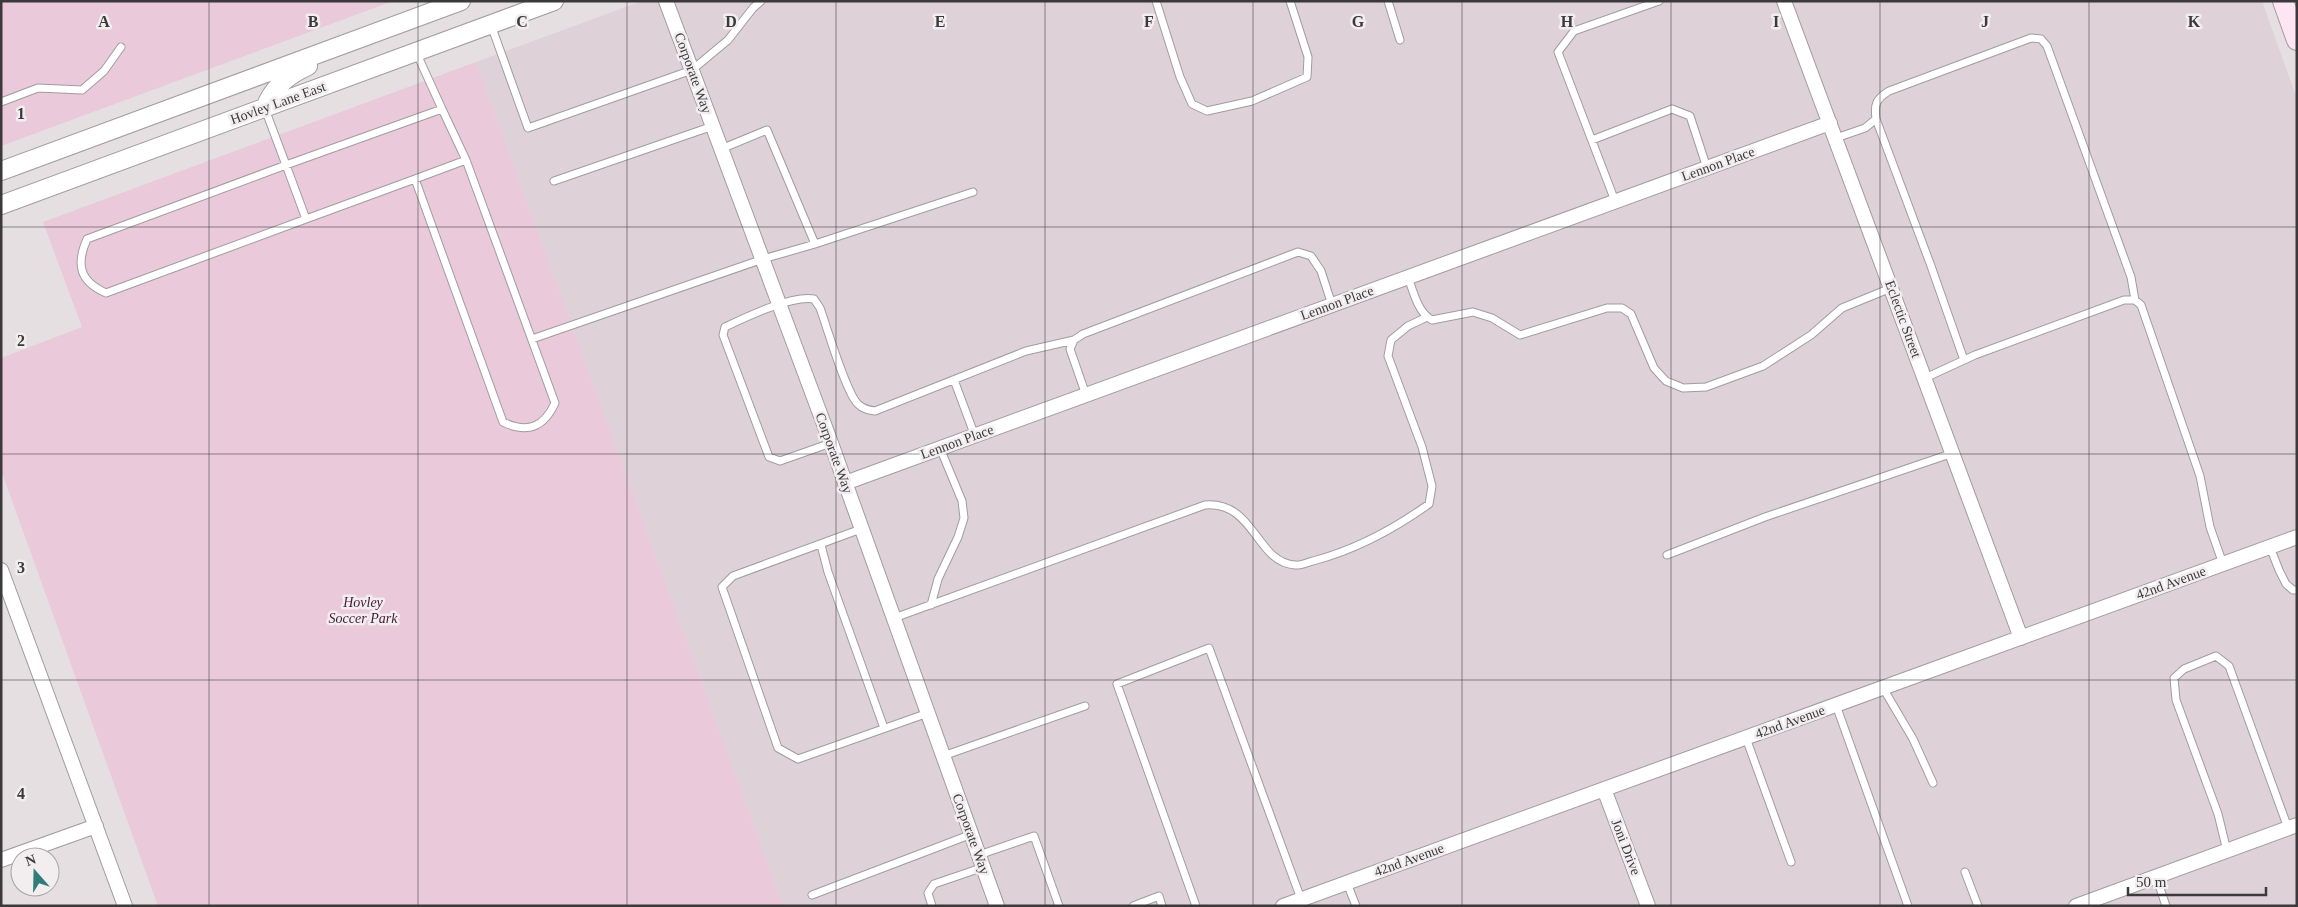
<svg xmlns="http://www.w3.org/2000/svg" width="2298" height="907" viewBox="0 0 2298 907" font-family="Georgia,serif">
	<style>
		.built { fill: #ded1d7 }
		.green { fill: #e9c9da }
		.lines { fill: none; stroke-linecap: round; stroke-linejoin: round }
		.service-casing { stroke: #a19c9e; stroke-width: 9 }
		.minor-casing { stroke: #a19c9e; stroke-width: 16 }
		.tertiary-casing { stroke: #a19c9e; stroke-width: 20 }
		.secondary-casing { stroke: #a19c9e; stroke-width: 22 }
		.service { stroke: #fff; stroke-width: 7 }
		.minor { stroke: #fff; stroke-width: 14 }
		.tertiary { stroke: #fff; stroke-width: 18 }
		.secondary { stroke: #fee5f3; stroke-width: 20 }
		.grid { fill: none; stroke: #3b393a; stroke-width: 1; stroke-opacity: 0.55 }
		.labels { text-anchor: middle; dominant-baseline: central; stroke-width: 5; stroke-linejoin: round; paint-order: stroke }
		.street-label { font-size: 14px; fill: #3b393a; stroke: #f2edef }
		.park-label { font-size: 14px; font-style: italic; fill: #451934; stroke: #f2edef }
		.grid-label { font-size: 16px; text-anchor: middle; font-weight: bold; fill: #3b393a; stroke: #f2edef; stroke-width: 5; stroke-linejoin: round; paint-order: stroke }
	</style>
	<rect width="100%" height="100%" fill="#e5dfe2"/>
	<path class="built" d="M642 1H2262L2297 99V906H1216L1215 904 1209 906H783L476 62Z"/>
	<path class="green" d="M1 1H393L1 146Z
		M476 62 783 906H158L1 470V358L82 327 43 222Z"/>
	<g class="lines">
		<g class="service-casing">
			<path id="service" d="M1156 1 1180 77 1192 104 1207 111 1252 101 1307 77 1308 57 1290 1
				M1388 1 1400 40
				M491 25 528 128 692 70 728 40 753 8 761 1
				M416 52 442 109
				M1 102 38 88 82 90 104 71 121 47
				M265 109 286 165 442 109 466 160 555 403C544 427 528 434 503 422L415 179 306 219 286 165 87 239C76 264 79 281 106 293L306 219
				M1876 119 1931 266 1964 360
				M1836 138 1865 128 1876 119C1874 104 1876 99 1889 91L2031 38 2041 39 2047 46 2131 277 2135 300
				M1592 140 1672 109 1690 116 1707 168
				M415 179 466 160
				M554 181 713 126
				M1615 201 1558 52 1574 31 1659 1
				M815 244 973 192
				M1408 277C1413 291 1418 313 1432 320L1473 312 1492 318 1520 335 1607 308H1622L1631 314 1654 368 1666 381 1683 388 1706 387 1763 366 1811 335 1842 308 1891 288
				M532 339 763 259 815 244 767 130 721 149
				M1925 378 1975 355 2124 300H2135L2141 305 2200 476 2210 527 2223 564
				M954 380 975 436
				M1086 395 1070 349 1074 340 1083 334 1298 252 1311 256 1321 271 1332 305
				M831 443 780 461 769 457 723 335 725 327C746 317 792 295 814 299L820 308C827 327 846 393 858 404 863 409 868 410 875 411L1026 351 1074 340
				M861 529 733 576 722 587 778 748 798 759 928 713
				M821 545 828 572 884 728
				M2270 547 2279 570 2286 584 2293 590H2297
				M1667 555 1765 517 1953 453
				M931 605 938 579 958 537 964 518 962 501 940 448
				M894 618 1205 505C1255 501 1256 563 1295 565 1300 566 1308 562 1313 561 1355 550 1394 529 1429 504L1432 486 1422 447 1388 356 1391 340 1408 326 1427 317
				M1883 688 1913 739 1933 783
				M1836 705 1908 906
				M1746 738 1791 862
				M943 756 1085 706
				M2227 851 2218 814 2176 700 2174 678 2184 669 2216 656 2229 666 2288 828
				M979 855 1034 836 1059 906
				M1965 872 1978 906
				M2156 876 2166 906
				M1347 883 1356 906
				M812 895 972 834
				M932 906 928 893 934 884 984 867
				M1133 906 1159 896 1162 906
				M1196 906 1117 684 1209 648 1301 899"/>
		</g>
		<g class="minor-casing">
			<path id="minor" d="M666 1 831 443 997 906
				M1784 1 2021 638
				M845 483 1830 123
				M1 570 125 906
				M1604 789 1648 906
				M1 860 96 826
				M1283 906 2297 537
				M2076 906 2297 825"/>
		</g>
		<g class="tertiary-casing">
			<path id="tertiary" d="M265 108C272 88 288 75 308 66
				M1 171 461 1
				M1 205 554 1"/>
		</g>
		<g class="secondary-casing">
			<path id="secondary" d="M2283 1 2297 40"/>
		</g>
		<use href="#service" class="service"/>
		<use href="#minor" class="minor"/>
		<use href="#tertiary" class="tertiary"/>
		<use href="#secondary" class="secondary"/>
	</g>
	<path class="grid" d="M209 1V906M418 1V906M627 1V906M836 1V906M1045 1V906M1253 1V906M1462 1V906M1671 1V906M1880 1V906M2089 1V906M1 227H2297M1 454H2297M1 680H2297"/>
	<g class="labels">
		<g class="street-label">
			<text transform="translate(693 73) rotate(70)">Corporate Way</text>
			<text transform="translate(278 103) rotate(-20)">Hovley Lane East</text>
			<text transform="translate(1718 164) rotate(-20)">Lennon Place</text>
			<text transform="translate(1337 303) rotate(-20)">Lennon Place</text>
			<text transform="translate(1903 319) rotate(70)">Eclectic Street</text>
			<text transform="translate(957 442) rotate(-20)">Lennon Place</text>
			<text transform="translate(834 453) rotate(70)">Corporate Way</text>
			<text transform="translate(2171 583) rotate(-20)">42nd Avenue</text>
			<text transform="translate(1790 722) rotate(-20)">42nd Avenue</text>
			<text transform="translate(971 834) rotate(70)">Corporate Way</text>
			<text transform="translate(1626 847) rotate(69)">Joni Drive</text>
			<text transform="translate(1409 860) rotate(-20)">42nd Avenue</text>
		</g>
		<g class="park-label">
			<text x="363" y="602">Hovley<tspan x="363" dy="16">Soccer Park</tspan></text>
		</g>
	</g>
	<g class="grid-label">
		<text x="104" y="27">A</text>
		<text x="313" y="27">B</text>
		<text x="522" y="27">C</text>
		<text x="731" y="27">D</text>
		<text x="940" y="27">E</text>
		<text x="1149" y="27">F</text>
		<text x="1358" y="27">G</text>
		<text x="1567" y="27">H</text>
		<text x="1776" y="27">I</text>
		<text x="1985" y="27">J</text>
		<text x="2194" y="27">K</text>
		<text x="21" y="119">1</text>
		<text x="21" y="346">2</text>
		<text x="21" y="573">3</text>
		<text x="21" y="799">4</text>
	</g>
	<rect width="2298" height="907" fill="none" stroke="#3b393a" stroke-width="5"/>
	<g transform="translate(35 872) rotate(340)"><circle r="24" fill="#f2edef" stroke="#a9a5a7"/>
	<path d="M0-4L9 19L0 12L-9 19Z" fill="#327b7b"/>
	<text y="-8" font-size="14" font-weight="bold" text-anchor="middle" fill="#3b393a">N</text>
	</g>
	<path d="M2128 887v8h138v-8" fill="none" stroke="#3b393a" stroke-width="2.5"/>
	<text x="2136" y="887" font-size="15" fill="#3b393a" stroke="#f2edef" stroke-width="4" paint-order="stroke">50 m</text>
</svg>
